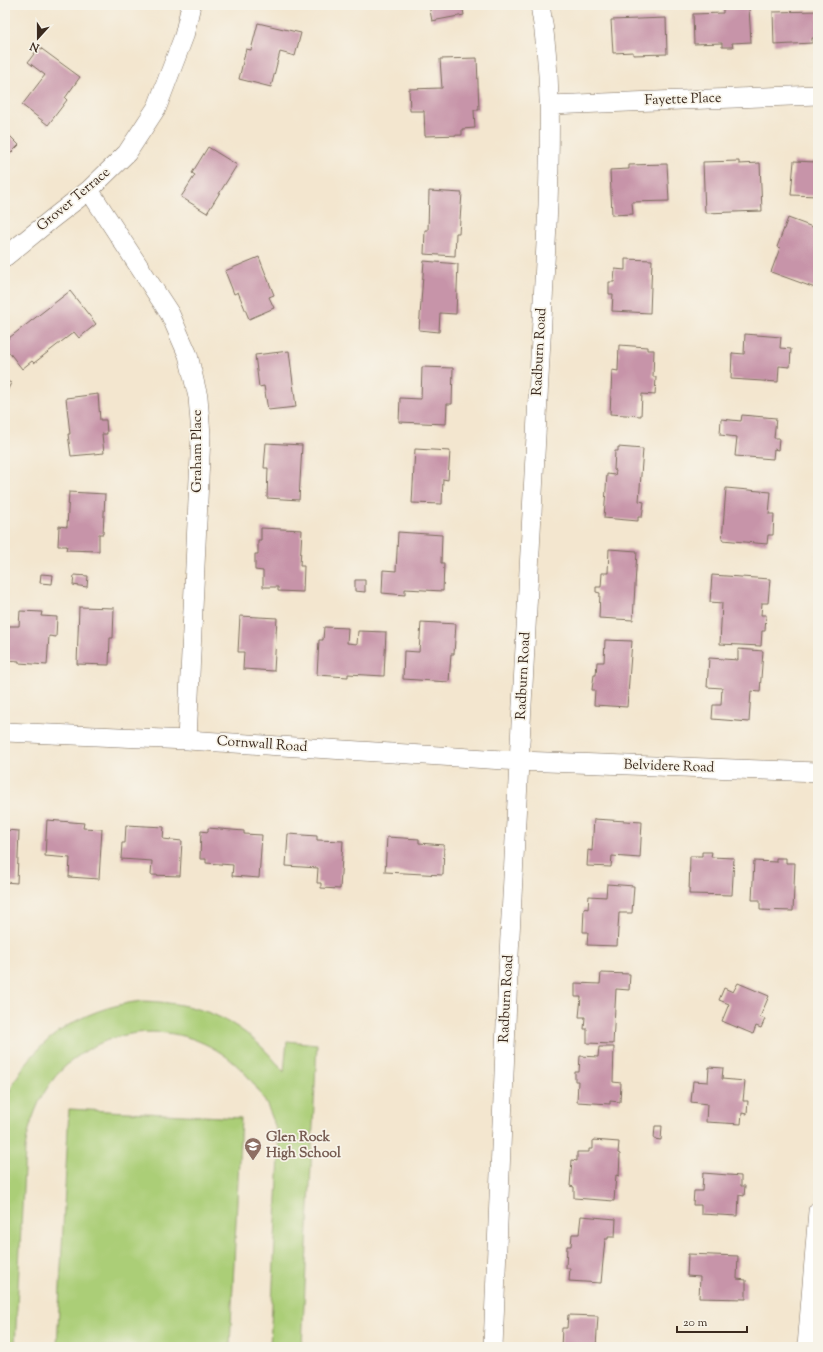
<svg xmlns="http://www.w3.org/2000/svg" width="823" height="1352" viewBox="0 0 823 1352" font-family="'Sorts Mill Goudy',serif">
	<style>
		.green { fill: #abce77; stroke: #737c4a }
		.building { fill: #c794a9 }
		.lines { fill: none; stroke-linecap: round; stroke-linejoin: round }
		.minor-casing { stroke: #7b6c5c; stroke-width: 20 }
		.minor { stroke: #fff; stroke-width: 19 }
		.labels { text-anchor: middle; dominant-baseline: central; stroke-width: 3.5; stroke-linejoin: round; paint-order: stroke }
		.street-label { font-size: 14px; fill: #3b2a1e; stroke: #f7f3e8 }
		.education-label { font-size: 14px; font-weight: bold; fill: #785e54; stroke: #f7f3e8; text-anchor: start }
	</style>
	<rect width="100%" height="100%" fill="#f7f3e8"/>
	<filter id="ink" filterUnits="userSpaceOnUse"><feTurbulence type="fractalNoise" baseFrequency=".025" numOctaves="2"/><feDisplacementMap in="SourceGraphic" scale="8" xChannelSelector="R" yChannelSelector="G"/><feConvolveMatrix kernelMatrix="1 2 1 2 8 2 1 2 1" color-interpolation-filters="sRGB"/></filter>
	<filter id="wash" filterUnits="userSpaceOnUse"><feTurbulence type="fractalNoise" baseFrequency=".012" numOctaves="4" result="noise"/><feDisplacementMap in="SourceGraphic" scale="16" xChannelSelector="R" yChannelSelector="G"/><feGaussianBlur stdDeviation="0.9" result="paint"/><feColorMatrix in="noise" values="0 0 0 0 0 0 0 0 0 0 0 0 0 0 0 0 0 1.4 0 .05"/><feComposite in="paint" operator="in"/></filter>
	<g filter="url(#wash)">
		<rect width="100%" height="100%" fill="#f3e6cf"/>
		<path class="green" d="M142 1001C206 1003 245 1022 284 1072L287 1041 317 1044 302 1347H270L279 1156C279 1127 268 1101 249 1078 198 1017 107 1017 55 1077 38 1098 29 1123 25 1149L15 1347H5V1102C28 1042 80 1008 142 1001Z
			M69 1109 241 1118 230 1347H57Z"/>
		<g id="blocks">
			<path class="building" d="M429 5H462L464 15 432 21Z
				M749 8 751 42 732 43 733 47H722V43L694 44 693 14 723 13V9Z
				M818 11V38H812V43L774 45 773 12Z
				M666 18 667 54 633 55V52L613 53 611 20Z
				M258 23 301 33 295 56 280 52 271 87 239 79 246 49 251 50Z
				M39 47 80 77 65 98 67 100 48 125 22 105 45 75 28 62Z
				M477 58 479 110H474L475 128 462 129V135L425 136 424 111H410L409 89 442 88 440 59Z
				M5 131 19 145 5 159Z
				M208 147 237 165 207 213 181 197 195 175 192 173Z
				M817 157H818V196L791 195 794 161 816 162Z
				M739 161V164L760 163 762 211 705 213 703 162Z
				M667 164 669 201 632 202 633 214 612 215 610 170 629 169V165Z
				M429 191 462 193 459 233H456L455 256 424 254 425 230H428Z
				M788 218 818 229V280L815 288 771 272 780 248 777 247Z
				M259 257 274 295 269 297 274 308 249 319 238 292 234 294 225 271Z
				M625 259 652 260 650 313 612 311 613 294H609V282H614L615 269 625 270Z
				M424 261 458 264 456 314 440 313 439 332 419 330Z
				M70 291 96 324 79 338 74 332 34 363 32 361 22 369 5 347V341Z
				M745 334 781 337 780 348 791 349 790 367 779 366 778 382 731 379 732 353 744 354Z
				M619 345 647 347V350H654L653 377H656L655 395 642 394 641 416 610 414 612 370 618 371Z
				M289 351 296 407 268 410 264 386 259 387 255 355Z
				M422 367 453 368 452 404H447L446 424 399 422 400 398 421 399Z
				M5 380 11 383 7 391 5 390Z
				M98 394 100 420H106L107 434H102L104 453 71 456 68 434H70L66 398Z
				M742 415 776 418 774 438H779L778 450 774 449 773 459 735 456 737 437 720 435 721 419 741 421Z
				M266 443 302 445 299 500 267 498 268 468H264Z
				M618 447 643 449 639 501 644 502 642 517H638V521L604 518 607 474 615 475 616 471 614 470 615 451H618Z
				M415 449 450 451 448 480 443 479 442 504 412 503Z
				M726 488 771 492 769 514H774L773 535H768L767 544 722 540Z
				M69 492 105 494 103 534H99V551L66 550 67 546H58L59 526 67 527Z
				M261 528 302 530 300 566H304L303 592 278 591V587H263V571L255 570V554H258V540H261Z
				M398 532 442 535 441 563H444L443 591 405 589V595L382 593 383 570 396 571Z
				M609 549 637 551 633 620 599 618 600 593 596 592V587H601L602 573H608Z
				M41 574 53 575 52 584 40 583Z
				M74 575 88 576 87 587 73 585Z
				M712 575 770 579 768 603H762L761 615H766L765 631H762L761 646 720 644 722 603 710 602Z
				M355 580H365V592L355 591Z
				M79 607 114 608 113 638H110L109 665 77 664Z
				M20 611 42 612 41 616 57 617 56 637 49 636 47 665 19 663V661L5 660V626H19Z
				M240 616 277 618 274 671 243 669 244 652H238Z
				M421 622 456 624 454 654H451L449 682 403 679 404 651 419 652Z
				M324 627 348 628 347 643 357 644 358 631 386 632 384 676 348 674V677L317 675 319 640H323Z
				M605 640 632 641 627 707 594 705 595 690H592L594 675H596L597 662H604Z
				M738 649 763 651 760 692 751 691 749 722 712 719 713 705H721L722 688 707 687 709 658 738 660Z
				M594 819 642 822 640 858 612 856 611 867 587 866 588 850 592 851Z
				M47 820 84 823 83 828 102 829 99 879 69 877 70 858 45 856Z
				M126 825 164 827 163 839 182 841 180 876 151 875 152 861 121 859 122 843H125Z
				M208 828 244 831V834L262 835 259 878 232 876 233 865 206 863V859H200L201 831 208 832Z
				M5 830 19 831 17 883 5 882Z
				M288 834 317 836V840L343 841 340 889 321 888V883H317L318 868 286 866Z
				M387 837 419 839V843L444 845 443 875 385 872Z
				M702 852H712L711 857 734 858 732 895 689 894 690 856H702Z
				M776 858H786V863H795L793 911 760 910V900H752L754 861 776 862Z
				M607 884 634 886 632 913H619L617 946 587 945 588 932H583L584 908 588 909 589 896 606 897Z
				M601 973 630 974 629 990 616 989 613 1044 587 1043V1029H584L585 1017H579L581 997H575V983L600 984Z
				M738 983 769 996 760 1017 765 1019 761 1028 756 1026 753 1034 722 1021 729 1004 719 1000 724 988 733 992Z
				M599 1047H614L613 1082 621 1083 620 1102 610 1101V1104L577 1102 578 1081H575V1072H579L580 1056 598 1057Z
				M709 1067 723 1068 722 1079 745 1081 743 1101H748L747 1114 742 1113 741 1124 706 1122 707 1104 691 1102 693 1081 708 1082Z
				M655 1126H662L661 1140 654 1139Z
				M593 1140 619 1142 618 1153 620 1154 619 1176 616 1175 614 1201 574 1198V1187L570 1186 572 1160 577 1161V1152H589V1149H593Z
				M703 1173 741 1176V1186H745L744 1196 739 1195 738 1216 701 1214V1205H693L694 1191H702Z
				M581 1216 616 1219 615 1237H608V1239H605L601 1283 569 1281 570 1268H566L567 1246H571L572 1234H579Z
				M688 1254 738 1256 737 1279 746 1280V1299L699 1298 700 1277 687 1276Z
				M568 1315 598 1316 596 1347H561L562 1328H567Z"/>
		</g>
	</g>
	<g filter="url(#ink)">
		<use href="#blocks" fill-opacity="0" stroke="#7b6c5c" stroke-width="1"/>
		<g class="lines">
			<g class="minor-casing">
				<path id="minor" d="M549 105 818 95
					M89 190 170 314 188 355 198 397 201 435 187 740
					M5 257 53 218 89 190 127 153 157 107 184 36 191 5
					M5 732 187 740 520 761 818 772
					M493 1347 508 974 548 205C550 139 552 71 540 5
					M807 1347 818 1211"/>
			</g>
			<use href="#minor" class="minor"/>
		</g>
	</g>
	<defs>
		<g id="school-pin" transform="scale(0.9)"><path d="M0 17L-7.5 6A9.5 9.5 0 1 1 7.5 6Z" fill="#8d6e63" stroke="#f7f3e8"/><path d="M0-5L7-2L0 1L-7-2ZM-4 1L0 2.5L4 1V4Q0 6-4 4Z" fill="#fff"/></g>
	</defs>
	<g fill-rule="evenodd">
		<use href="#school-pin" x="253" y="1146"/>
	</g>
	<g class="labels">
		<g class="street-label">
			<text transform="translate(683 100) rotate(-2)">Fayette Place</text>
			<text transform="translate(74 200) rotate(-40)">Grover Terrace</text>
			<text transform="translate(540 352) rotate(-87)">Radburn Road</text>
			<text transform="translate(198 451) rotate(-90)">Graham Place</text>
			<text transform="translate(524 676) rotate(-87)">Radburn Road</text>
			<text transform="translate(262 745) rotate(4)">Cornwall Road</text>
			<text transform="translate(669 767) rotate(2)">Belvidere Road</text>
			<text transform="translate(507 999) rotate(-87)">Radburn Road</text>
		</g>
		<g class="education-label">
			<text x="266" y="1138">Glen Rock<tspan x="266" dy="16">High School</tspan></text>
		</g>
	</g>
	<rect width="823" height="1352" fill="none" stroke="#f7f3e8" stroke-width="20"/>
	<g transform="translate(38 38) rotate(201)" stroke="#f7f3e8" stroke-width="3" paint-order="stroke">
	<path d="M0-3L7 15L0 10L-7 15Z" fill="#3b2a1e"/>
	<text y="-6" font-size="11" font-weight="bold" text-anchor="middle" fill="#3b2a1e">N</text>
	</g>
	<path d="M677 1326v6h70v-6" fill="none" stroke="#3b2a1e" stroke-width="2"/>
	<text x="683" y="1326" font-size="12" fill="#3b2a1e" stroke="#f7f3e8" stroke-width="3" paint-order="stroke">20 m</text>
</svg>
